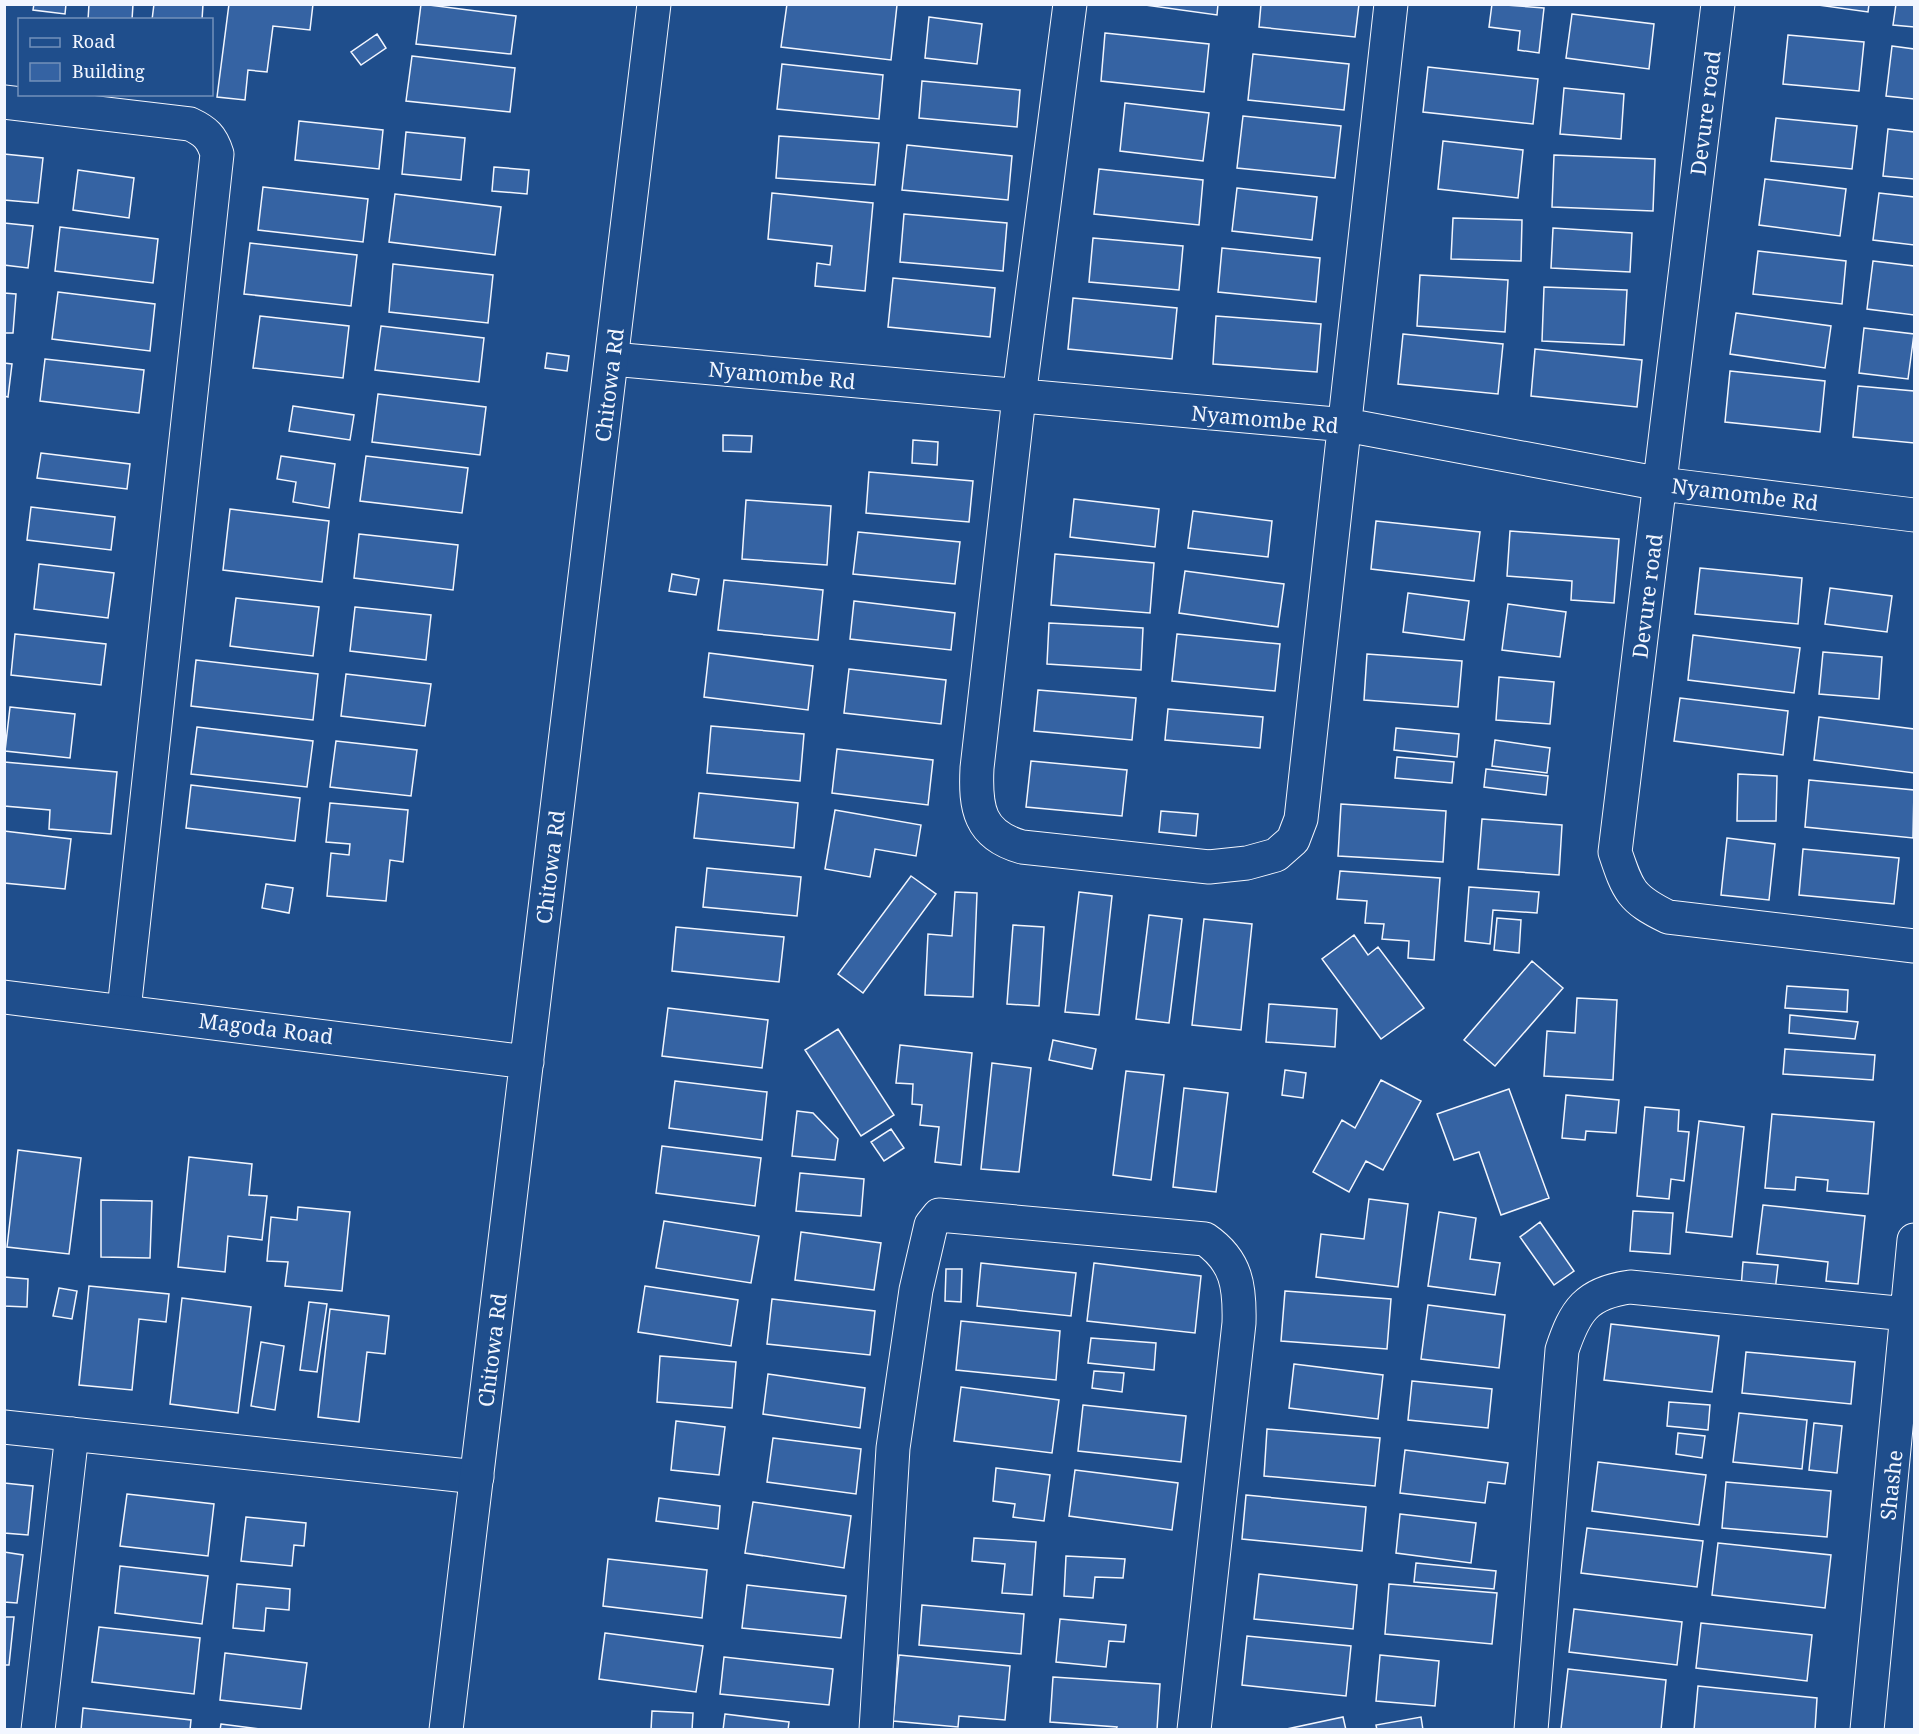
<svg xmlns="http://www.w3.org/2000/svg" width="1919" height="1734" viewBox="0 0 1919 1734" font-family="'Noto Serif',serif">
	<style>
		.building { fill: #3563a3; stroke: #f2f6ff; stroke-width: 1.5 }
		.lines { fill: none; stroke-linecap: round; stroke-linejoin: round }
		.minor-casing { stroke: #f2f6ff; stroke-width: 35 }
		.tertiary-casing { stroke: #f2f6ff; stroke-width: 35 }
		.minor { stroke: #1f4e8c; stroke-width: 33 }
		.tertiary { stroke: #1f4e8c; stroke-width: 33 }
		.labels { text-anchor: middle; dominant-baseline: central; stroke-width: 4.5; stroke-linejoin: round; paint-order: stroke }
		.street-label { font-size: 21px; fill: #f2f6ff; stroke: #1f4e8c }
	</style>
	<rect width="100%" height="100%" fill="#1f4e8c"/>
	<path class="building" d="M34 4H66L65 14 33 10Z
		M89 4H133L132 20H88Z
		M154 4H203L202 20H152Z
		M229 4H313L310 30 273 26 267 72 248 70 245 100 217 97Z
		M421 4 516 16 511 54 416 44Z
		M787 4 897 5 891 60 781 47Z
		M1138 4H1218L1217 15Z
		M1261 4H1359L1355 37 1259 27Z
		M1492 4 1544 8 1539 53 1518 50 1520 31 1489 27Z
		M1811 4H1869L1868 12Z
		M1896 4H1914V27L1893 25Z
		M1572 14 1654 24 1649 69 1566 58Z
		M929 17 982 24 977 64 925 58Z
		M1105 33 1209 44 1204 92 1101 81Z
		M377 34 386 48 361 65 351 52Z
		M1788 35 1864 42 1859 91 1783 84Z
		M1892 46 1914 49V99L1886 96Z
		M1253 54 1349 64 1344 110 1248 100Z
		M412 56 515 68 510 112 406 101Z
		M782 64 883 75 879 119 777 109Z
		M1428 67 1538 79 1533 124 1423 112Z
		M922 81 1020 90 1017 127 919 118Z
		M1564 88 1624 94 1621 139 1560 134Z
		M1125 103 1209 113 1203 161 1120 151Z
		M1243 116 1341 126 1335 178 1237 168Z
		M1776 118 1857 126 1852 169 1771 161Z
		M299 121 383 130 379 169 295 160Z
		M1888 129 1914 132V179L1883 176Z
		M406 132 465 138 461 180 402 174Z
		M779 136 879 143 875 185 776 178Z
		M1443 141 1523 150 1518 198 1438 189Z
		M907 145 1012 156 1008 200 902 190Z
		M4 154 43 158 38 203 4 200Z
		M1554 155 1655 159 1653 211 1552 207Z
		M494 167 529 170 527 194 492 191Z
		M1099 169 1203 180 1199 225 1094 214Z
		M78 170 134 178 129 218 73 210Z
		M1765 179 1846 189 1840 236 1759 225Z
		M263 187 368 199 363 242 258 230Z
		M1237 188 1317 197 1312 240 1232 231Z
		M772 193 873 203 865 291 815 286 817 263 830 265 832 246 768 239Z
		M1879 193 1914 197V245L1873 240Z
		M395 194 501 207 495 255 389 242Z
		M904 214 1007 223 1003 271 900 262Z
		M1453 218 1522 220 1521 261 1451 259Z
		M4 223 33 226 28 268 4 265Z
		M60 227 158 239 153 283 55 271Z
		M1553 228 1632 233 1630 272 1551 268Z
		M1093 238 1183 246 1179 290 1089 282Z
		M250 243 357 255 351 306 244 294Z
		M1222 248 1320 258 1316 302 1218 292Z
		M1758 251 1846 261 1842 304 1753 294Z
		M1873 261 1914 266V315L1867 309Z
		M393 264 493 275 488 323 389 312Z
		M1420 275 1508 280 1505 332 1417 326Z
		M893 278 995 288 990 337 888 327Z
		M1544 287 1627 290 1624 345 1542 341Z
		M58 292 155 304 150 351 52 339Z
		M4 293 16 294 13 333H4Z
		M1073 298 1177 308 1172 359 1068 349Z
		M1736 313 1831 326 1825 368 1730 354Z
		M260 316 349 326 343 378 253 368Z
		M1216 316 1321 324 1317 372 1213 364Z
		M381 326 484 338 479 382 375 370Z
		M1864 328 1914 334 1908 379 1859 373Z
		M1403 334 1503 344 1498 394 1398 384Z
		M1535 349 1642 360 1637 407 1531 396Z
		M547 353 569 356 567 371 545 368Z
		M45 359 144 370 139 413 40 401Z
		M4 363 12 364 8 397 4 396Z
		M1730 371 1825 381 1820 432 1725 422Z
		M1858 386 1914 391V443L1853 437Z
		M378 394 486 407 480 455 372 442Z
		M293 406 354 415 350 440 289 431Z
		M723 435 752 436 751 452 723 451Z
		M913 440 938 442 937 465 912 463Z
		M41 453 130 464 127 489 37 478Z
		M281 456 335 464 329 508 293 502 296 482 277 479Z
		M366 456 468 468 462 513 360 501Z
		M869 472 973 481 969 522 866 513Z
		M1074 499 1159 509 1155 547 1070 537Z
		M746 500 831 506 827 565 742 559Z
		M31 507 115 517 111 550 27 540Z
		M230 509 329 521 322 582 223 570Z
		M1193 511 1272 521 1268 557 1188 548Z
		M1376 521 1480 532 1474 581 1371 569Z
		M1510 531 1619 539 1614 603 1571 600 1572 581 1507 576Z
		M858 532 960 542 955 584 853 574Z
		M359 534 458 545 453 590 354 578Z
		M1055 554 1154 563 1150 613 1051 605Z
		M39 564 114 573 108 618 34 609Z
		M1700 568 1802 578 1798 624 1695 614Z
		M1185 571 1284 584 1278 627 1179 613Z
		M672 574 699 579 696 595 669 591Z
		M724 580 823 590 818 640 718 630Z
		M1830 588 1892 596 1887 632 1825 624Z
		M1408 593 1469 601 1464 640 1403 632Z
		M236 598 319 607 313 656 230 646Z
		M854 601 955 613 951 650 850 639Z
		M1508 604 1566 612 1560 657 1502 650Z
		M355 607 431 615 426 660 350 651Z
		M1049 623 1143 628 1141 670 1047 664Z
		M15 634 106 644 101 685 11 675Z
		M1177 634 1280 644 1275 691 1172 681Z
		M1693 635 1800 648 1794 693 1688 680Z
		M1823 652 1882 657 1879 699 1819 694Z
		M709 653 813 666 808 710 704 697Z
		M1367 654 1462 661 1458 707 1364 700Z
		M196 660 318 674 313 720 191 706Z
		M849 669 946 680 941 724 844 713Z
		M346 674 431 684 425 726 341 716Z
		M1499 677 1554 682 1550 724 1496 720Z
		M1038 690 1136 698 1132 740 1034 731Z
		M1680 698 1788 711 1783 755 1674 741Z
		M10 707 75 714 70 758 5 751Z
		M1168 709 1263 717 1260 748 1165 740Z
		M1819 717 1914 729V773L1814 760Z
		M711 726 804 734 800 781 707 773Z
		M197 727 313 741 307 787 191 774Z
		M1396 728 1459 734 1457 757 1394 750Z
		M1495 740 1550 748 1547 773 1492 766Z
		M336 741 417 750 411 796 330 787Z
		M837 749 933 760 928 805 832 793Z
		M1397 757 1454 762 1452 783 1395 778Z
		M1031 761 1127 770 1122 816 1026 807Z
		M4 762 117 772 111 834 49 829 50 810 4 806Z
		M1486 769 1548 776 1546 795 1484 787Z
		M1738 774 1777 776 1776 821H1737Z
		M1809 780 1914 790 1913 838 1805 827Z
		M191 785 300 798 295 841 186 828Z
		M699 793 798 803 794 848 694 838Z
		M330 803 408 810 403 862 390 860 386 901 327 896 331 853 349 855 350 844 326 842Z
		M1341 804 1446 811 1443 862 1338 856Z
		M835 810 921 825 916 856 875 849 870 877 825 869Z
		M1161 811 1198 814 1196 836 1159 832Z
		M1482 819 1562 825 1559 875 1478 869Z
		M4 831 71 839 65 889 4 883Z
		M1727 838 1775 844 1769 900 1721 895Z
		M1803 849 1899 858 1894 904 1799 895Z
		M707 868 801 877 797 916 703 907Z
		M1340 871 1440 878 1434 960 1408 958 1409 941 1382 939 1384 924 1365 923 1367 901 1337 899Z
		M911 876 936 894 863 993 838 974Z
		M266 884 293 888 289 913 262 908Z
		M1469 887 1539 892 1537 913 1493 910 1490 944 1465 941Z
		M955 892 977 893 973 997 925 995 928 934 952 936Z
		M1079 892 1112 896 1099 1015 1065 1012Z
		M1149 915 1182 919 1169 1023 1136 1019Z
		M1497 918 1521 920 1519 953 1494 950Z
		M1204 919 1252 924 1241 1030 1192 1025Z
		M1013 925 1044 927 1039 1006 1007 1004Z
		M676 927 784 937 779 982 672 971Z
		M1354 935 1368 955 1378 947 1424 1008 1381 1039 1322 959Z
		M1532 961 1563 988 1495 1066 1464 1040Z
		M1787 986 1848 990 1847 1012 1785 1008Z
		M1577 998 1617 1000 1613 1080 1544 1076 1547 1031 1575 1033Z
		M1269 1004 1337 1009 1335 1047 1266 1042Z
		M668 1008 768 1020 762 1068 662 1056Z
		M1790 1015 1858 1022 1855 1039 1789 1033Z
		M838 1029 894 1115 861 1136 805 1050Z
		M1053 1040 1096 1049 1092 1069 1049 1060Z
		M900 1045 972 1053 961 1165 935 1162 939 1127 920 1125 922 1105 912 1104 913 1084 896 1083Z
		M1785 1049 1875 1055 1873 1080 1783 1074Z
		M992 1063 1031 1068 1019 1172 981 1169Z
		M1285 1070 1306 1073 1303 1098 1282 1095Z
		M1126 1071 1164 1075 1151 1180 1113 1175Z
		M1381 1080 1421 1101 1383 1170 1366 1161 1349 1192 1313 1172 1342 1120 1355 1128Z
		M675 1081 767 1092 762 1140 669 1128Z
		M1184 1088 1228 1093 1216 1192 1173 1187Z
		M1509 1089 1549 1198 1501 1215 1479 1152 1454 1160 1437 1114Z
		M1566 1095 1619 1100 1616 1133 1586 1131 1585 1140 1562 1138Z
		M1645 1107 1679 1110 1678 1131 1689 1132 1684 1181 1671 1179 1669 1199 1637 1196Z
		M797 1111 813 1113 838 1139 835 1160 792 1156Z
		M1772 1114 1874 1122 1868 1194 1827 1191 1828 1180 1796 1177 1795 1190 1765 1188Z
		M1699 1121 1744 1127 1732 1237 1686 1232Z
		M891 1129 904 1148 884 1161 871 1142Z
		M662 1146 761 1158 755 1206 656 1193Z
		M18 1150 81 1158 69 1254 7 1247Z
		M189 1157 252 1164 249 1195 267 1196 262 1240 228 1236 225 1272 178 1267Z
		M800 1173 864 1179 861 1216 796 1211Z
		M1369 1199 1408 1204 1398 1287 1316 1277 1321 1234 1364 1239Z
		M101 1200 152 1201 150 1258 101 1257Z
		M1763 1205 1865 1216 1858 1284 1826 1281 1828 1262 1757 1254Z
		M298 1207 350 1212 342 1291 285 1286 288 1262 267 1261 271 1217 297 1220Z
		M1633 1211 1673 1213 1670 1254 1630 1251Z
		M1439 1212 1476 1218 1470 1259 1500 1263 1495 1295 1428 1286Z
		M664 1221 759 1236 751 1283 656 1268Z
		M1540 1222 1574 1271 1554 1285 1520 1237Z
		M801 1232 881 1243 874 1290 795 1280Z
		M1743 1262 1778 1265 1775 1291 1741 1288Z
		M981 1263 1076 1273 1071 1316 977 1306Z
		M1094 1263 1201 1276 1195 1333 1087 1321Z
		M946 1269H962L961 1302 945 1301Z
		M4 1277 28 1279 27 1307 4 1306Z
		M89 1286 169 1294 166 1322 139 1319 132 1390 79 1385Z
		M645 1286 738 1300 731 1346 638 1332Z
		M59 1288 77 1291 72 1319 53 1316Z
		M1285 1291 1391 1299 1387 1349 1281 1341Z
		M182 1298 251 1307 238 1413 170 1404Z
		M772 1299 875 1311 870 1355 767 1344Z
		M309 1302 327 1304 317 1372 300 1370Z
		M1428 1305 1505 1315 1499 1368 1421 1359Z
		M330 1309 389 1316 385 1354 367 1352 359 1422 318 1417Z
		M961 1321 1060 1331 1056 1380 956 1370Z
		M1611 1324 1719 1336 1712 1392 1604 1380Z
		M1091 1338 1156 1343 1154 1370 1088 1363Z
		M261 1342 284 1346 275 1410 251 1406Z
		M1746 1352 1855 1362 1851 1404 1742 1393Z
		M660 1356 736 1362 732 1408 657 1402Z
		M1294 1364 1383 1375 1378 1419 1289 1408Z
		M1094 1371 1124 1373 1122 1392 1092 1388Z
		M768 1374 865 1388 860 1428 763 1414Z
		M1412 1381 1492 1389 1488 1428 1408 1420Z
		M961 1387 1059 1400 1052 1453 954 1441Z
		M1669 1402 1710 1405 1708 1430 1667 1426Z
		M1083 1405 1186 1416 1181 1462 1078 1451Z
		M1739 1413 1807 1420 1802 1469 1733 1462Z
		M676 1421 725 1427 719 1475 671 1470Z
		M1814 1423 1842 1426 1837 1473 1809 1470Z
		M1267 1429 1380 1438 1375 1486 1264 1476Z
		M1678 1433 1705 1436 1702 1458 1676 1454Z
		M773 1438 861 1449 856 1494 767 1482Z
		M1405 1450 1508 1463 1505 1484 1488 1482 1485 1503 1400 1493Z
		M1598 1462 1706 1475 1699 1525 1592 1511Z
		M996 1468 1050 1475 1044 1521 1013 1517 1015 1504 993 1501Z
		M1075 1470 1178 1483 1172 1530 1069 1516Z
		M1726 1482 1831 1491 1827 1537 1722 1528Z
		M4 1483 33 1486 28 1535 4 1533Z
		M127 1494 214 1504 208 1556 120 1546Z
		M1246 1495 1366 1507 1362 1551 1242 1539Z
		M659 1498 720 1506 718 1529 656 1521Z
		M753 1502 851 1516 844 1568 745 1553Z
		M1400 1514 1476 1523 1471 1563 1396 1553Z
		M246 1517 306 1523 304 1546 294 1545 292 1566 241 1561Z
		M1587 1528 1703 1541 1697 1587 1581 1573Z
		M974 1538 1036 1542 1032 1595 1002 1593 1005 1564 972 1561Z
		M1718 1543 1831 1555 1825 1608 1712 1595Z
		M4 1552 23 1555 17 1603 4 1602Z
		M1066 1556 1125 1559 1123 1578 1095 1577 1093 1598 1064 1596Z
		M608 1559 707 1570 702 1618 603 1606Z
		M1416 1563 1496 1571 1494 1589 1414 1582Z
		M120 1566 208 1576 202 1624 115 1613Z
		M1259 1574 1357 1585 1353 1629 1254 1619Z
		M237 1584 290 1589 289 1610 266 1608 264 1631 233 1628Z
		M1389 1584 1497 1593 1492 1644 1385 1634Z
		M747 1585 846 1596 841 1638 742 1628Z
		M922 1605 1024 1614 1021 1654 919 1645Z
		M1574 1609 1682 1622 1677 1665 1569 1652Z
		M4 1617H14L9 1665H4Z
		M1060 1619 1126 1625 1124 1642 1109 1641 1106 1667 1056 1662Z
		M1701 1623 1812 1635 1807 1681 1696 1668Z
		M99 1627 200 1638 194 1694 92 1682Z
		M605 1633 703 1646 696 1692 599 1679Z
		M1247 1636 1351 1646 1346 1696 1242 1685Z
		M225 1653 307 1663 301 1709 220 1700Z
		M899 1655 1010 1666 1005 1720 959 1716 958 1727 893 1721Z
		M1380 1655 1439 1661 1435 1706 1376 1701Z
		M724 1657 833 1669 829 1705 720 1694Z
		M1568 1669 1666 1680 1661 1730 1561 1729Z
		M1053 1677 1160 1684 1157 1730H1116L1117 1727 1050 1722Z
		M1698 1686 1817 1698 1815 1730H1694Z
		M83 1708 191 1720 190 1730H81Z
		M652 1711 693 1713 692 1730H651Z
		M725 1714 789 1722 788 1730H723Z
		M1343 1717 1346 1730H1282Z
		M1421 1717 1423 1730H1377L1376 1725Z
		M221 1724 268 1730H220Z"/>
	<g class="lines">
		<g class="minor-casing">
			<path id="minor" d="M1070 4 1019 397 977 768C975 808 979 835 1022 847L1209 867 1247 863 1276 855 1293 840 1301 819 1391 4
				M1718 4 1615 852C1628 891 1631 899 1668 917L1914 946
				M4 102 190 124C205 131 212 137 217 154L124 1010
				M612 359 1346 425 1661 484 1914 515
				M4 1427 477 1477
				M38 1730 72 1434
				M876 1730 893 1448 916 1290 931 1225 939 1215 1205 1239C1237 1261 1240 1287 1239 1323L1194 1730
				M1531 1730 1562 1350C1575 1311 1586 1293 1630 1287L1907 1314
				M1867 1730 1914 1240"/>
		</g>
		<g class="tertiary-casing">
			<path id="tertiary" d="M4 997 527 1062
				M446 1730 654 4"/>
		</g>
		<use href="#minor" class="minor"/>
		<use href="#tertiary" class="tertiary"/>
	</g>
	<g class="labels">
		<g class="street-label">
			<text transform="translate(1705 113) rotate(-83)">Devure road</text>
			<text transform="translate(782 375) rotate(5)">Nyamombe Rd</text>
			<text transform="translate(609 385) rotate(-83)">Chitowa Rd</text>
			<text transform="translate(1265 419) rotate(5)">Nyamombe Rd</text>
			<text transform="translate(1745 494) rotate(7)">Nyamombe Rd</text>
			<text transform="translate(1647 596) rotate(-83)">Devure road</text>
			<text transform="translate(550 867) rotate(-83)">Chitowa Rd</text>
			<text transform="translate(266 1028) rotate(7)">Magoda Road</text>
			<text transform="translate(492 1350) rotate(-83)">Chitowa Rd</text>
			<text transform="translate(1891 1485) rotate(-84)">Shashe</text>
		</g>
	</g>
	<rect width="1919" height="1734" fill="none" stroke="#f2f6ff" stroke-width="12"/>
	<rect x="18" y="18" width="195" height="78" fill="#1f4e8c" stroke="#7391ba" stroke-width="1.5"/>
	<rect x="30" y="38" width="30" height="9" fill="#1f4e8c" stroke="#7391ba" stroke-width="1.5"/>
	<text x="72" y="48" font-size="18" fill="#f2f6ff">Road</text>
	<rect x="30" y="63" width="30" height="18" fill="#3563a3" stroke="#7391ba" stroke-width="1.5"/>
	<text x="72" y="78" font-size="18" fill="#f2f6ff">Building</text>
</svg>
